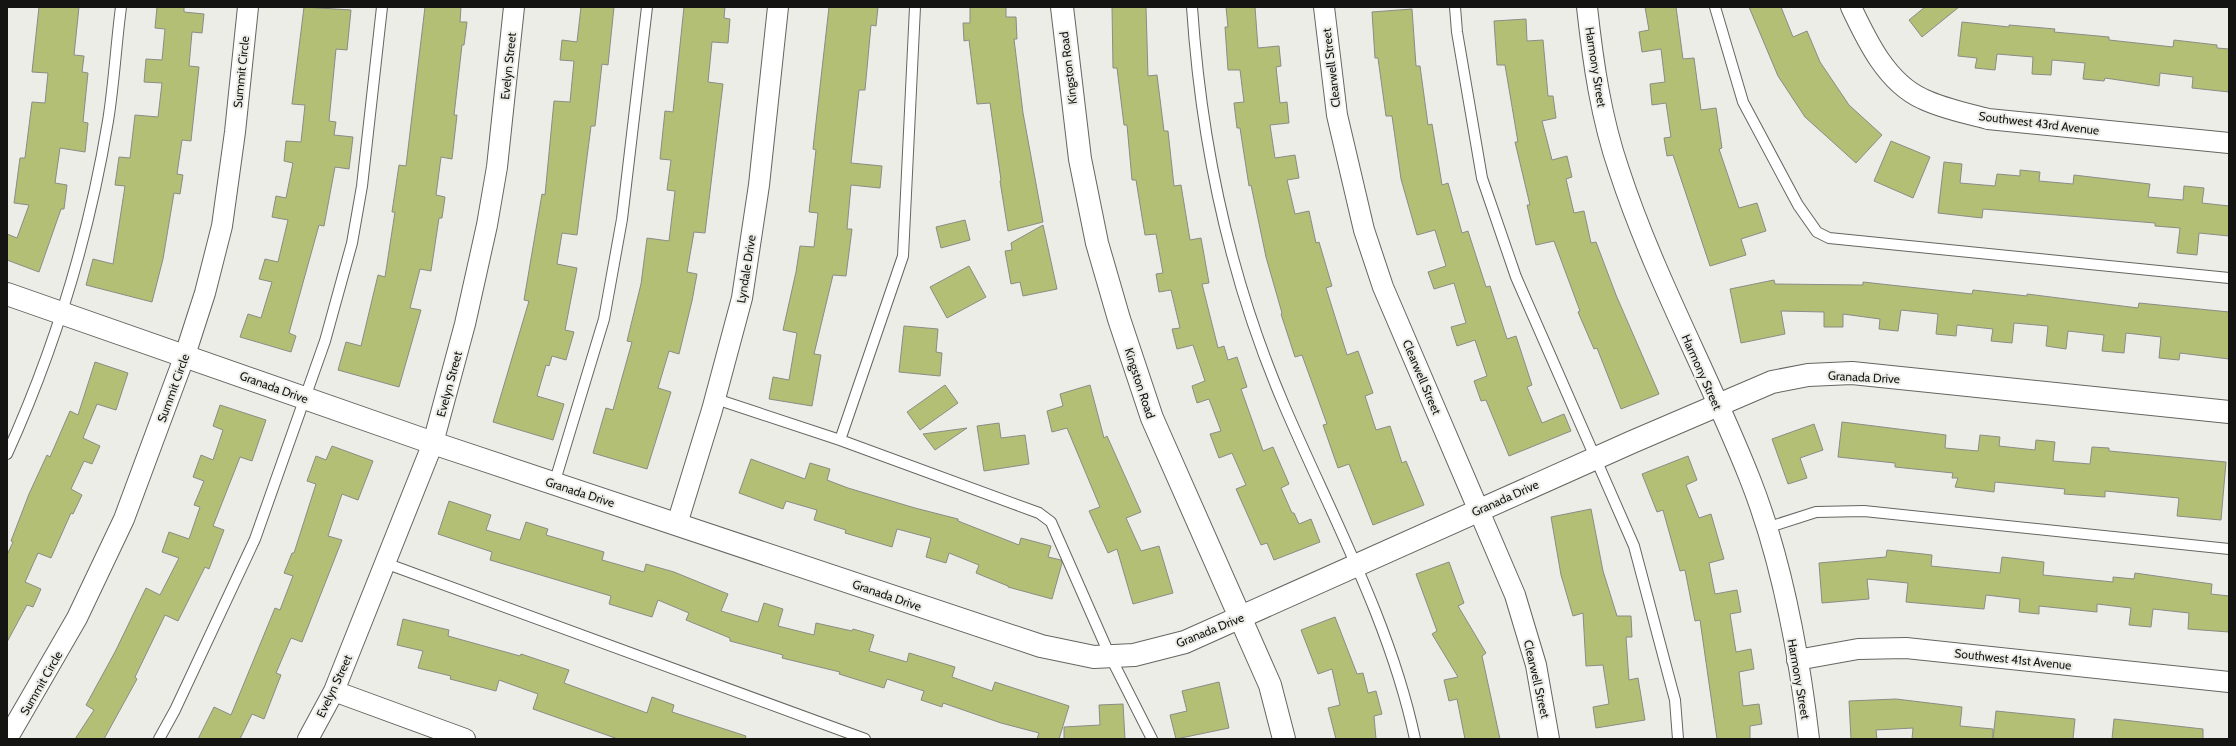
<svg xmlns="http://www.w3.org/2000/svg" width="2236" height="746" viewBox="0 0 2236 746" font-family="Cabin,sans-serif">
	<style>
		.building { fill: #b3bf74; stroke: #8b8c86 }
		.lines { fill: none; stroke-linecap: round; stroke-linejoin: round }
		.lane-casing { stroke: #656661; stroke-width: 12 }
		.street-casing { stroke: #656661; stroke-width: 22 }
		.secondary-casing { stroke: #656661; stroke-width: 24 }
		.lane { stroke: #fff; stroke-width: 10 }
		.street { stroke: #fff; stroke-width: 20 }
		.secondary { stroke: #fff; stroke-width: 22 }
		.labels { text-anchor: middle; dominant-baseline: central; stroke-width: 4; stroke-linejoin: round; paint-order: stroke }
		.street-label { font-size: 12px; fill: #141513; stroke: #ecede7 }
	</style>
	<rect width="100%" height="100%" fill="#ecede7"/>
	<path class="building" d="M39 7H79L74 55 84 56 82 72 88 73 83 122 88 123 85 152 60 148 55 183 67 185 64 209H61L39 272 7 260V234L17 238 29 205 14 203 20 158H25L32 102 45 103 48 73 32 72Z
		M157 7H184V12L204 14 202 33 192 32 189 66 199 67 191 141 182 140 177 174 183 175 180 194 174 193 163 259 152 302 86 285 93 259 113 264 125 186 115 185 119 157 130 158 135 115 158 117 162 83 144 82 146 59 162 60 165 29 155 28Z
		M304 7 351 10 347 50 336 49 329 121 336 122 334 135 353 137 349 169 335 167 324 226 319 225 289 333 296 336 291 352 240 337 248 314 261 318 272 282 259 279 265 259 278 262 288 220 272 217 276 196 286 198 293 163 284 161 286 141 301 142 305 105 292 104Z
		M425 7H461L460 22H467L464 45H462L454 115H457L452 159 441 157 436 195 445 197 442 218H439L431 271 420 269 410 308 421 310 399 387 338 370 346 342 361 346 378 275 385 277 395 212H392L399 165 406 166Z
		M581 7H614L608 65 602 64 595 126H591L577 235 562 233 557 264 577 268 565 330 574 332 566 360 552 356 549 366 546 365 537 396 564 404 553 440 493 422 529 301 524 300 542 194 545 195 554 101 570 102 574 61 560 60 562 40 577 42Z
		M684 7H725L724 18 730 19 728 43 712 42 708 82 723 84 705 233 694 232 687 272 697 274 692 301 679 354 669 351 658 388 671 392 647 469 593 453 606 408 613 410 632 342 627 341 641 284 647 238 669 241 675 191 667 190 671 160 660 159 665 111 673 112Z
		M829 7H878L876 26 871 25 865 90H859L851 163 882 166 880 188 851 185 847 229H852L846 276 833 275 814 354 821 355 812 406 769 399 773 377 789 380 797 333 783 330 796 272 800 246 814 247 818 213 809 212 816 150 813 149Z
		M970 7H1006V17H1016L1017 39H1014L1023 113 1043 222 1008 231 1000 181 1001 180 990 103 977 104 969 40 964 41 963 23H970Z
		M1112 7H1146L1148 76 1157 75 1164 131H1168L1174 186 1181 185 1190 240 1201 238 1209 283 1202 284 1218 348 1224 346 1228 360 1237 357 1247 387 1241 389 1263 451 1273 447 1289 484 1281 488 1292 513H1294L1299 524 1311 519 1320 542 1274 560 1267 543 1261 545 1236 489 1246 485 1232 453 1219 458 1210 434 1221 431 1209 399 1197 403 1192 386 1205 381 1193 345 1177 349 1172 329 1180 328 1171 290 1159 292 1156 274 1163 273 1156 234 1145 235 1136 180H1132L1127 125H1124L1117 68H1113Z
		M1226 7H1255L1258 48 1279 46 1281 66 1276 67 1280 103 1287 102 1289 123 1270 125 1275 158 1295 155 1299 178 1287 180 1295 214 1309 211 1316 243 1319 242 1332 286 1326 288 1347 355 1358 351 1373 393 1365 396 1376 430 1390 426 1402 463 1406 461 1424 505 1373 525 1349 464 1338 468 1323 425 1327 424 1302 355 1295 357 1281 314 1282 313 1266 257 1251 185 1249 186 1240 128H1237L1234 103 1244 102 1240 70H1228L1225 27H1228Z
		M1645 7H1676L1683 59 1694 58 1701 110 1716 108 1722 148 1719 149 1739 208 1757 203 1766 231 1741 239 1746 255 1710 266 1673 155 1667 156 1664 138 1671 137 1666 103 1652 105 1650 84 1665 82 1661 49 1642 52 1639 32 1649 30Z
		M1749 7H1781L1793 37 1807 31 1820 62 1849 105 1882 135 1856 163 1805 117 1778 76Z
		M1925 7H1959L1922 37 1909 20Z
		M1412 9 1416 66H1420L1428 125 1432 124 1442 185 1448 183 1462 233 1468 231 1486 287 1490 286 1507 339 1516 336 1532 385 1527 387 1542 423 1564 414 1571 431 1509 456 1486 400 1481 401 1474 381 1487 376 1475 340 1457 346 1451 327 1466 323 1454 283 1434 289 1428 272 1446 266 1435 230 1417 235 1401 179 1392 116H1386L1378 58H1375L1372 12Z
		M1526 19 1527 41 1543 40 1548 96H1553L1556 118 1542 121 1552 160 1567 156 1572 177 1566 179 1574 213 1584 211 1591 243 1596 242 1616 295 1659 394 1621 409 1597 348 1594 349 1578 312 1580 311 1554 241 1536 245 1527 205H1530L1515 142H1518L1505 65H1497L1494 21Z
		M1962 22 2009 27V25L2055 29 2054 32 2109 37V40L2173 47 2174 40 2217 45V48L2229 49V92L2192 88 2193 77 2160 73 2159 86 2105 78 2104 81 2083 79 2085 63 2052 60 2051 75 2032 74 2033 57 1997 54 1995 70 1975 68 1977 58 1958 56Z
		M1891 141 1930 157 1913 198 1874 181Z
		M1944 162 1962 164 1960 183 1995 186 1997 174 2020 176V170L2040 172 2039 181 2073 184 2074 175 2150 184 2148 197 2183 200 2184 186 2204 188 2202 203 2229 206V236L2199 233 2197 255 2177 253 2180 228 2155 226V223L1983 209 1982 218 1938 213Z
		M965 220 970 240 941 248 936 227Z
		M1043 225 1057 289 1023 296 1020 282 1011 284 1005 251 1012 250 1011 243Z
		M969 266 986 297 947 318 930 287Z
		M1774 280 1775 284 1863 285V282L1972 294 1973 290 2027 296V294L2138 308 2139 303 2229 312V359L2180 353 2179 360 2159 358 2161 337 2126 333 2124 353 2102 351 2104 335 2068 331 2066 349 2046 346 2048 326 2014 323 2012 343 1991 341 1993 329 1957 325 1956 336 1936 334 1938 314 1901 310 1898 331 1879 329 1880 319 1843 314V327H1824V312L1781 311 1785 334 1741 343 1730 289Z
		M904 326 938 329 936 352 942 353 940 376 899 372Z
		M95 362 128 373 116 410 97 404 83 438 100 446 92 464 84 461 71 489 82 495 73 514 71 513 51 558 38 553 25 582 41 589 33 607 27 605 7 642V555L13 542 11 541 29 494 47 455 50 457 70 411 78 415Z
		M945 385 958 403 920 430 907 412Z
		M1090 385 1104 438 1107 436 1141 512 1126 518 1141 551 1159 546 1173 593 1133 604 1117 549 1108 553 1089 511 1100 507 1067 428 1052 432 1047 411 1063 406 1060 394Z
		M220 405 266 420 252 461 240 457 213 526 224 530 209 569 205 567 178 621 165 615 135 677 137 679 104 739H75L94 710 86 705 115 652 146 588 160 595 179 558 162 552 169 532 189 539 200 507 194 505 204 481 193 477 201 455 213 460 223 430 213 426Z
		M1842 422 1946 435 1945 448 1978 451 1980 435 2000 437 1999 446 2035 450 2036 440 2055 442 2053 461 2090 464 2092 447 2109 448V451L2226 462 2221 520 2177 516 2179 498 2105 491V497L2064 494 2065 489 1995 482 1994 492 1955 487 1958 478H1952L1953 473 1895 467V463L1838 457Z
		M999 423 1001 438 1025 435 1029 464 984 471 977 426Z
		M1814 424 1823 450 1800 458 1807 478 1788 484 1772 439Z
		M967 428 935 450 923 434Z
		M332 446 373 461 358 500 342 494 328 536 342 540 302 642 291 638 276 673 281 675 264 719 252 714 240 739H198L214 707 231 715 275 608 280 610 293 576 284 573 292 553H294L316 484 307 481 316 456 326 460Z
		M1688 456 1697 480 1686 485 1699 518 1711 514 1724 559 1709 563 1715 594 1737 590 1741 612 1730 614 1736 652 1751 649 1754 669 1739 672 1743 706 1759 704 1762 724 1750 726V739H1717L1700 620 1695 621 1685 570 1680 571 1663 510 1657 512 1642 474Z
		M751 459 805 479 810 463 830 469 827 480 848 488 915 508 958 519V521L1019 545 1021 538 1051 546 1048 557 1061 560 1062 563 1052 599 1008 587V586L976 573 979 565 949 553 946 563 926 557 931 538 897 529 892 547 845 533 846 530 814 520 817 510 786 501 783 509 739 493Z
		M449 501 491 515 486 530 520 540 526 522 548 529 546 535 604 552 602 560 644 572 646 564 674 572 728 594 721 611 758 622 764 603 783 609 778 626 814 635 816 623 852 631 853 629 874 635 869 651 907 662 909 653 955 667 952 677 992 691 995 682 1069 706 1059 739H1037L1039 733 1001 723 943 703 942 707 921 700 924 691 887 679 884 688 839 674 840 672 782 658 783 655 730 641V638L686 620 689 613 658 600 652 617 609 604 611 596 490 560 492 552 438 534Z
		M1591 509 1603 571 1617 616H1631L1632 637H1626L1629 680 1638 678 1645 720 1596 728 1593 707 1609 704 1603 665 1586 666 1583 613 1573 616 1561 575 1551 517Z
		M1887 550 1932 555 1931 566 2000 573 2002 557 2044 562 2043 575 2113 582V577L2134 579 2135 573 2212 584 2211 594 2229 596V632L2188 629 2189 613 2153 609 2151 627 2129 625 2131 608 2097 604V612L2039 606V614L2019 612 2020 599 1986 595 1984 609 1906 602 1908 583 1867 579 1869 599 1822 603 1819 563 1886 557Z
		M1449 562 1464 603 1458 606 1486 653 1482 656 1500 739H1465L1457 699 1449 701 1444 680 1458 677 1432 634 1437 631 1416 574Z
		M1335 617 1357 674 1363 673 1368 693 1376 691 1382 714 1374 716 1376 739H1336L1328 708 1340 705 1332 669 1318 674 1301 630Z
		M403 619 449 630 448 636 520 656 521 654 569 670 564 683 647 713 652 697 674 705 672 712 746 736 745 739H618L533 709 538 694 499 680 496 691 450 679 451 676 418 668 423 651 397 645Z
		M1219 682 1229 728 1176 739 1170 715 1187 711 1182 691Z
		M1896 699 1962 707 1960 726 1993 729V739H1912L1913 728 1876 730 1877 739H1851L1849 701Z
		M1123 704 1125 739H1064V727L1100 725 1099 705Z
		M1996 711 2075 719 2073 739H1993Z
		M2114 719 2203 729V739H2112Z"/>
	<g class="lines">
		<g class="lane-casing">
			<path id="lane" d="M1192 7C1201 143 1230 279 1284 405 1331 515 1390 621 1415 739
				M1455 7 1457 32 1482 178 1516 277 1634 546 1675 700 1678 739
				M1715 7 1743 102 1798 205 1817 232 1829 238 2229 278
				M716 399 840 440 1039 513 1051 522 1110 656 1152 739
				M840 440 903 256 915 7
				M7 454C55 348 89 236 108 121 114 84 116 45 121 7
				M554 484 604 319 622 219 647 7
				M1766 528 1816 512 1864 511 2229 549
				M385 563 865 739
				M159 739 175 710 255 539 325 341 352 243 362 186 382 7"/>
		</g>
		<g class="street-casing">
			<path id="street" d="M1324 7 1337 115 1364 230 1383 287 1515 595 1536 665 1549 739
				M1587 7C1593 62 1601 118 1619 170 1654 277 1709 375 1750 479 1782 560 1799 653 1809 739
				M1851 7C1867 41 1887 83 1923 99 1944 109 1966 113 1988 119L2229 143
				M677 524 712 410 742 298 759 185 778 7
				M1797 660 1858 649 1906 648 2229 682
				M334 691 465 739
				M7 739 77 618 124 519 185 355 205 293 222 226 235 132 248 7
				M308 739 334 691 433 443 465 324 487 225 497 167 514 7"/>
		</g>
		<g class="secondary-casing">
			<path id="secondary" d="M1062 7 1080 159 1097 243 1119 319 1152 418 1270 685 1284 739
				M7 294 433 443 1041 646 1094 657 1134 655 1185 642 1632 442 1772 382 1808 375 1852 373 2229 412"/>
		</g>
		<use href="#lane" class="lane"/>
		<use href="#street" class="street"/>
		<use href="#secondary" class="secondary"/>
	</g>
	<g class="labels">
		<g class="street-label">
			<text transform="translate(508 66) rotate(-84)">Evelyn Street</text>
			<text transform="translate(1596 67) rotate(81)">Harmony Street</text>
			<text transform="translate(1068 68) rotate(-97)">Kingston Road</text>
			<text transform="translate(1331 68) rotate(-97)">Clearwell Street</text>
			<text transform="translate(241 72) rotate(-84)">Summit Circle</text>
			<text transform="translate(2039 123) rotate(7)">Southwest 43rd Avenue</text>
			<text transform="translate(746 269) rotate(-81)">Lyndale Drive</text>
			<text transform="translate(1702 372) rotate(66)">Harmony Street</text>
			<text transform="translate(1422 377) rotate(67)">Clearwell Street</text>
			<text transform="translate(1864 377) rotate(3)">Granada Drive</text>
			<text transform="translate(1140 383) rotate(72)">Kingston Road</text>
			<text transform="translate(449 384) rotate(-75)">Evelyn Street</text>
			<text transform="translate(274 387) rotate(20)">Granada Drive</text>
			<text transform="translate(173 388) rotate(-70)">Summit Circle</text>
			<text transform="translate(580 492) rotate(18)">Granada Drive</text>
			<text transform="translate(1505 498) rotate(-24)">Granada Drive</text>
			<text transform="translate(887 595) rotate(19)">Granada Drive</text>
			<text transform="translate(1210 630) rotate(-22)">Granada Drive</text>
			<text transform="translate(2013 659) rotate(6)">Southwest 41st Avenue</text>
			<text transform="translate(1537 679) rotate(77)">Clearwell Street</text>
			<text transform="translate(1799 679) rotate(80)">Harmony Street</text>
			<text transform="translate(41 683) rotate(-60)">Summit Circle</text>
			<text transform="translate(334 686) rotate(-65)">Evelyn Street</text>
		</g>
	</g>
	<rect width="2236" height="746" fill="none" stroke="#141513" stroke-width="16"/>
</svg>
